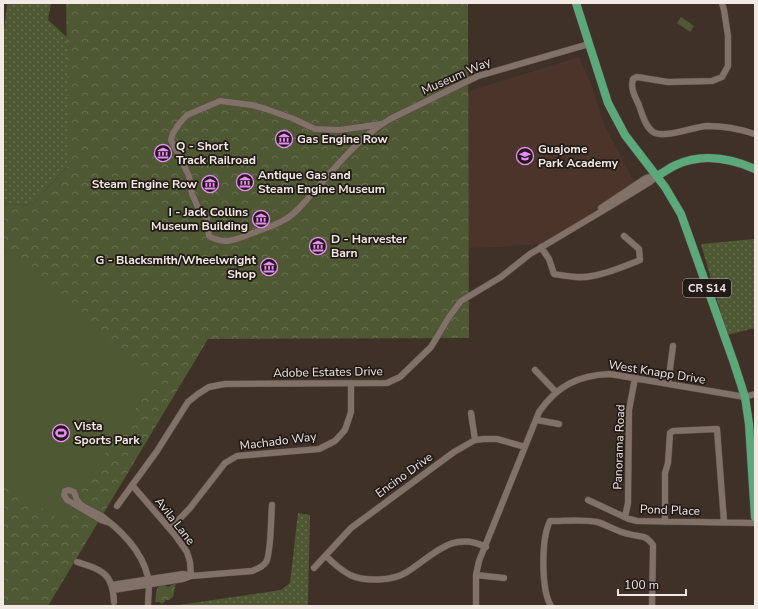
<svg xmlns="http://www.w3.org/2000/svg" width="758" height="609" viewBox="0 0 758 609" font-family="'Nunito Sans',sans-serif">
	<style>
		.built { fill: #4b352a }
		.grass { fill: url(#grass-dots) }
		.forest { fill: url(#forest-crowns) }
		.pitch { fill: #4e5832 }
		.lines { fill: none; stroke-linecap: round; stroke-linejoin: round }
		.minor-casing { stroke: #5b4e48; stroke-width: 7 }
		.major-casing { stroke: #5b4e48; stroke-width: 9 }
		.minor { stroke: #827168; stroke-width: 6 }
		.major { stroke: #5ba97b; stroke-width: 8 }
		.labels { text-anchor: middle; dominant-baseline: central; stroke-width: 3.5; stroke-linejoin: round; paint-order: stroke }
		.shield { fill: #211a16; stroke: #b4aba6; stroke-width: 1 }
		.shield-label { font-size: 11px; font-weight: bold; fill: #f3e9e4 }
		.street-label { font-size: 12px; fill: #f3e9e4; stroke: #211a16 }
		.poi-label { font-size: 12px; font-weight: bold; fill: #f3e9e4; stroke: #211a16; text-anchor: start }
	</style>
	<defs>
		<pattern id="grass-dots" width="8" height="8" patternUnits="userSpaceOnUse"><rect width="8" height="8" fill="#4e5832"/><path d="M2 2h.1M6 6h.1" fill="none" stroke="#687050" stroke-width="1.8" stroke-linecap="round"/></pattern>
		<pattern id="forest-crowns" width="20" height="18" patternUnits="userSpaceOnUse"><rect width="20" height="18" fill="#4e5832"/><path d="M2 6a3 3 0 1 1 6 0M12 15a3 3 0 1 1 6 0" fill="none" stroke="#687050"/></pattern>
	</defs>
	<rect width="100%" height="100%" fill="#3f3028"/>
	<path class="built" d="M579 57 589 79 604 124 637 188 543 243 503 247 461 248 437 101Z"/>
	<path class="grass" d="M7 3H51L48 20 79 48 69 165 30 206 3 203V41Z
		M754 239 755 328 727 335 701 244Z
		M298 513 310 515 308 606H172L281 590 290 583Z"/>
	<path class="forest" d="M66 3H468L469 338 208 339 48 606H3V203L30 206 69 165Z
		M176 583 173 597 169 600H165V602L161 604 160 602H155C157 595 154 588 162 584L168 587Z"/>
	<path class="pitch" d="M681 17 694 26 690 32 677 23Z
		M3 252 153 383 60 520 3 483Z"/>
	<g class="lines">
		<g class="minor-casing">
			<path id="minor" d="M722 3 724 10 728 36V66L722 77 712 81 668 82 637 77 633 79C630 88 635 97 639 105 642 114 645 126 653 132 665 139 692 127 707 126 723 126 740 129 755 134
				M381 124 340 130 315 129 294 119 266 109 252 105 220 101 187 115 179 124 173 133 171 140 189 176 192 194 199 210 207 218 209 236C224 245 235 240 250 234 261 230 274 226 284 220 297 213 307 199 317 188 339 163 361 136 390 119L478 76 589 44
				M601 208 646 178 656 176
				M541 247 549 259 554 274C566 276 580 279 592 276 609 273 625 266 640 260L639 249 624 236
				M535 370 556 392
				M668 384 673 346
				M471 413 475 440
				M537 420 559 424
				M132 485 175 535 187 552 190 562 191 576
				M588 500 629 519 637 521 755 523
				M117 506 157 451 188 402 198 394 209 387 225 384 387 383 400 377 431 347 449 317 461 301 501 277 530 254 614 204 650 182 657 176
				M625 517 628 503 629 410 635 378
				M665 522V473L668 463 670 433 673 431 717 429 724 522
				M110 523 101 520 67 500 64 495 65 491 69 490 74 492C75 494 76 498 77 500 82 509 96 511 103 517 124 533 146 556 149 584 149 591 148 599 148 606
				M170 529 190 508 225 463 237 456 319 449 335 441 345 430 351 412V383
				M326 556C333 563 341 570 350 575 365 582 393 581 407 572 434 555 452 530 486 547
				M77 562C102 570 113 573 114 602
				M314 568 351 528 454 452 475 440 484 439H497L525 447
				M476 575 504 578
				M112 585 183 574 191 576 252 571C257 569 263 567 266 562 271 555 271 516 272 505
				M113 590 183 579 191 576
				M476 606V575L479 561 539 412C557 386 578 375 610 374L745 397 755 394
				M551 606C541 590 541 539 550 521 565 521 582 519 597 522 608 525 617 532 629 534 641 538 644 533 653 545L652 606"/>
		</g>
		<g class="major-casing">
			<path id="major" d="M576 3 608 103 625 135 665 187 681 214 734 363 745 397 749 424 755 517
				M657 176C663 173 669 168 676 165 702 153 730 158 755 169"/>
		</g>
		<use href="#minor" class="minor"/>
		<use href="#major" class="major"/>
	</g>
	<defs>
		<g id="museum-ring" transform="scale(0.9)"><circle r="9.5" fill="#211a16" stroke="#ec8cfb" stroke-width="1.5"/><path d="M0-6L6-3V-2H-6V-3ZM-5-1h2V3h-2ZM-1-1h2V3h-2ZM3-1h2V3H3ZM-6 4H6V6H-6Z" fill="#ec8cfb"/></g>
		<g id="school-ring" transform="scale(0.9)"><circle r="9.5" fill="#211a16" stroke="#ec8cfb" stroke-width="1.5"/><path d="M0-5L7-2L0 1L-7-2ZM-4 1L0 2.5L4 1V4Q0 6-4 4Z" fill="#ec8cfb"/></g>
		<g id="stadium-ring" transform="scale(0.9)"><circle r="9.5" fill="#211a16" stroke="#ec8cfb" stroke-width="1.5"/><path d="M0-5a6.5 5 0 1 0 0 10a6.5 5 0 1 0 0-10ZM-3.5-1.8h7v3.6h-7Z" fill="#ec8cfb"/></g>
	</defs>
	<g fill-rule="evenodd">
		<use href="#museum-ring" x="284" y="139"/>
		<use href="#museum-ring" x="163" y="153"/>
		<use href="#school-ring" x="525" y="156"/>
		<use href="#museum-ring" x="245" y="182"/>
		<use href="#museum-ring" x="210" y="184"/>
		<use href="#museum-ring" x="261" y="219"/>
		<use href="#museum-ring" x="318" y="246"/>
		<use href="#museum-ring" x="269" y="267"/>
		<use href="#stadium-ring" x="61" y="433"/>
	</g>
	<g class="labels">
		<rect class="shield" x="683" y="279" width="48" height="18" rx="3"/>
		<g class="shield-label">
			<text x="707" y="288">CR S14</text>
		</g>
		<g class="street-label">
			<text transform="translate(456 76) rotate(-24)">Museum Way</text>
			<text transform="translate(328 372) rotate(-1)">Adobe Estates Drive</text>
			<text transform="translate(657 372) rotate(9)">West Knapp Drive</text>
			<text transform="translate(278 441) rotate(-7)">Machado Way</text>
			<text transform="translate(619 447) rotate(-88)">Panorama Road</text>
			<text transform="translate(404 475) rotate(-36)">Encino Drive</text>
			<text transform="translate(670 510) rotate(2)">Pond Place</text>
			<text transform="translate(175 521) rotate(52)">Avila Lane</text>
		</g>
		<g class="poi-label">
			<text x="297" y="139">Gas Engine Row</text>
			<text x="176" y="146">Q - Short<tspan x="176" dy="14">Track Railroad</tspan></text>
			<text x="538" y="149">Guajome<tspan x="538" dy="14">Park Academy</tspan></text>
			<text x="258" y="175">Antique Gas and<tspan x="258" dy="14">Steam Engine Museum</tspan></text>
			<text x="197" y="184" text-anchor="end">Steam Engine Row</text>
			<text x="248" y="212" text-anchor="end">I - Jack Collins<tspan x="248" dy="14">Museum Building</tspan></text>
			<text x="331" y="239">D - Harvester<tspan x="331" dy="14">Barn</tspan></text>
			<text x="256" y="260" text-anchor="end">G - Blacksmith/Wheelwright<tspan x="256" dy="14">Shop</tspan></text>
			<text x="74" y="426">Vista<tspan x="74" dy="14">Sports Park</tspan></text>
		</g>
	</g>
	<rect width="758" height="609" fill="none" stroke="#f3e9e4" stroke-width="8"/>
	<path d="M618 589v6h68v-6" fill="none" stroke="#f3e9e4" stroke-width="2"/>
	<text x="624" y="589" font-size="12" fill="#f3e9e4" stroke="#211a16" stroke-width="3" paint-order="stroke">100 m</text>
</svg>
